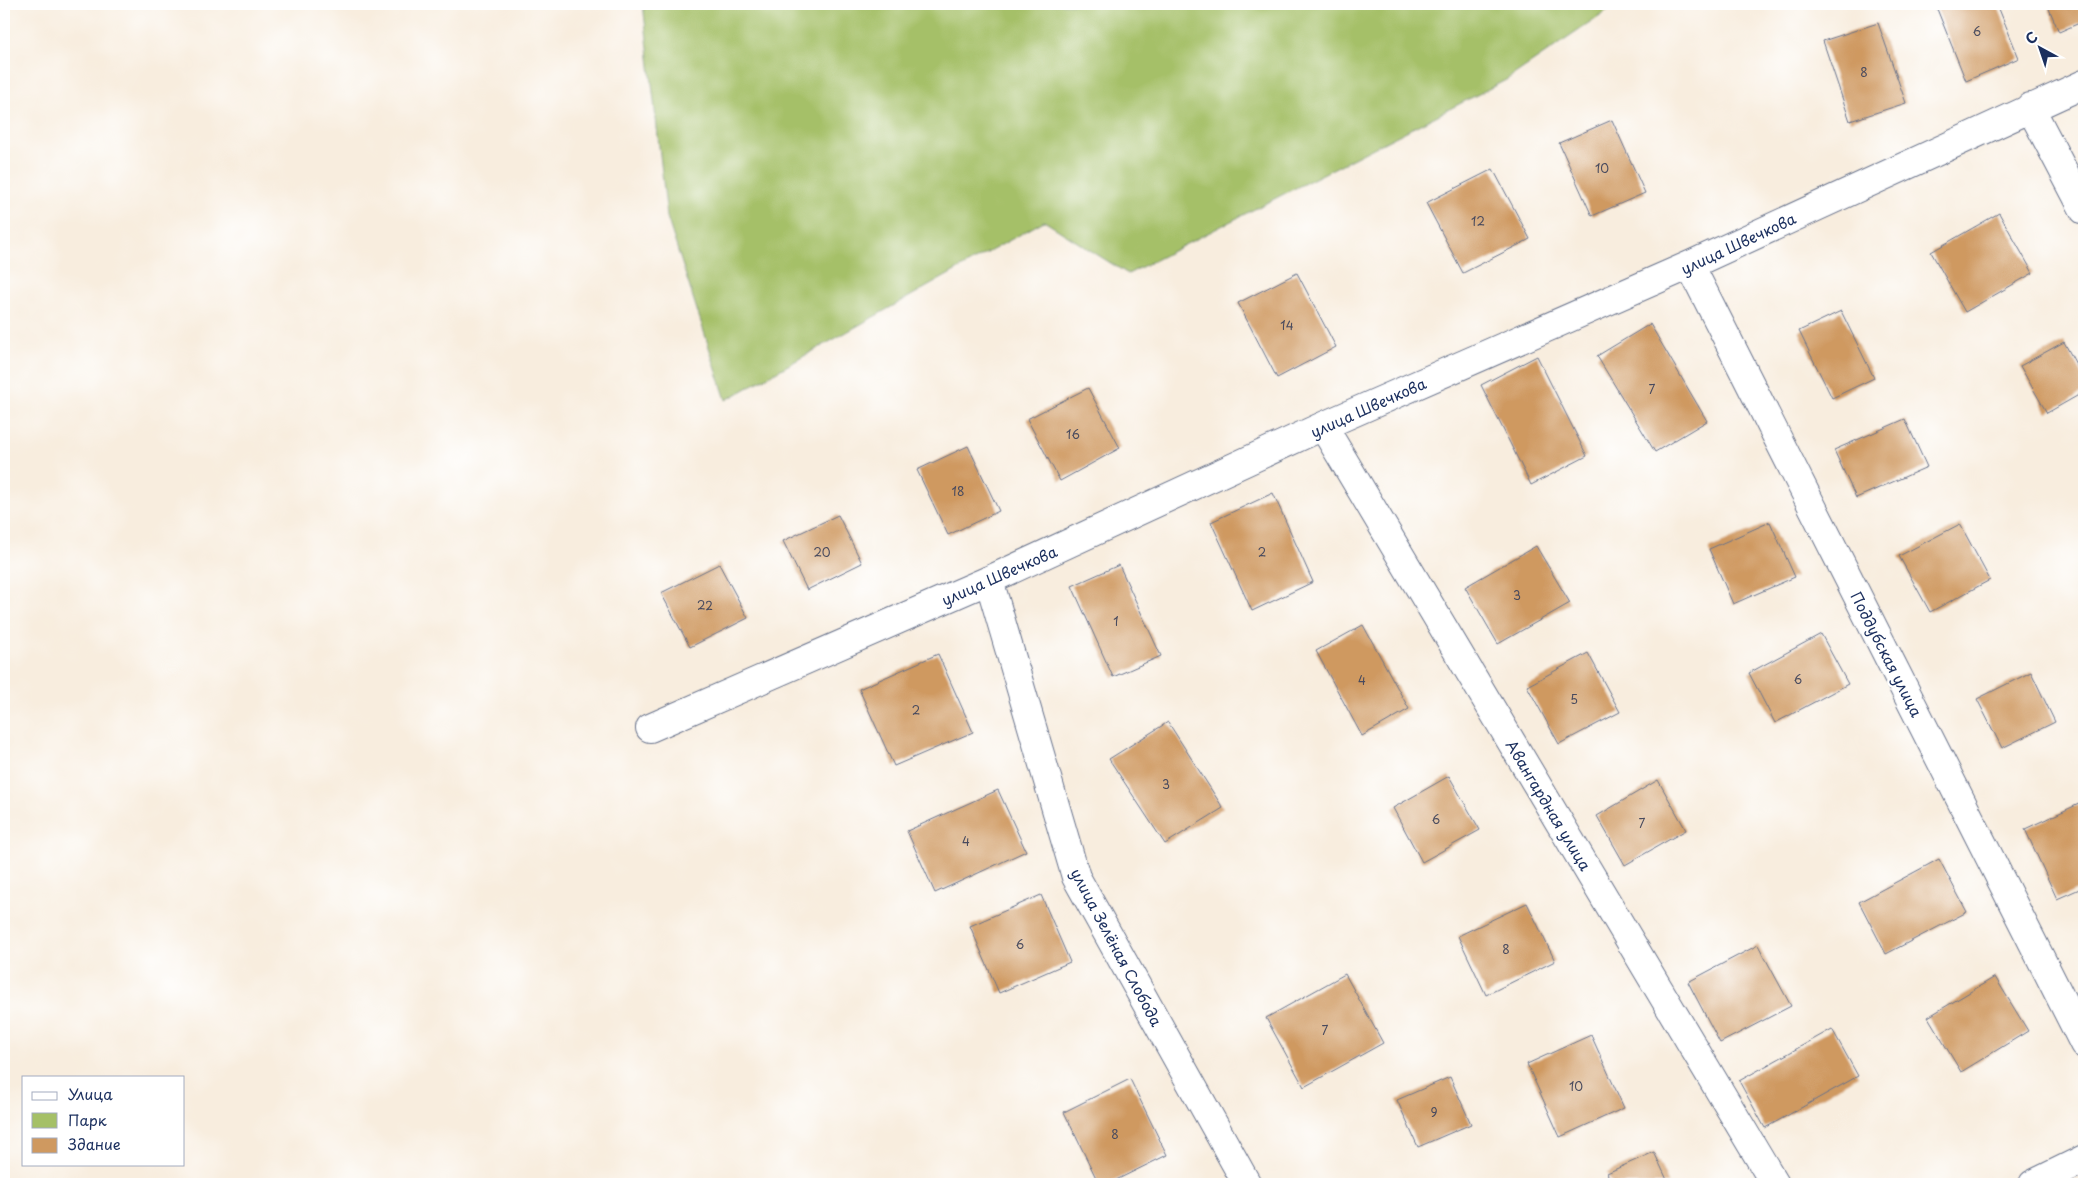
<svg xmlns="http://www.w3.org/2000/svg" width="2088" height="1188" viewBox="0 0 2088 1188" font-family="'Playpen Sans',sans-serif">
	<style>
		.green { fill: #a5c067; stroke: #607862 }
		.building { fill: #cf9960 }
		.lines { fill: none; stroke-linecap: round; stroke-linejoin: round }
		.minor-casing { stroke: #68728b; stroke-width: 30 }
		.minor { stroke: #fff; stroke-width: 28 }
		.labels { text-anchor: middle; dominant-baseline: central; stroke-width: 4.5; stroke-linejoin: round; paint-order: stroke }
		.number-label { font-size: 12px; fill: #484a5e }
		.street-label { font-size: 15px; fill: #1b2f5e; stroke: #fff }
	</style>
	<rect width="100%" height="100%" fill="#fff"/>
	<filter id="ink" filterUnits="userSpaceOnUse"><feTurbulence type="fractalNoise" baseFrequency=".02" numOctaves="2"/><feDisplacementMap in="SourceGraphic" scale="10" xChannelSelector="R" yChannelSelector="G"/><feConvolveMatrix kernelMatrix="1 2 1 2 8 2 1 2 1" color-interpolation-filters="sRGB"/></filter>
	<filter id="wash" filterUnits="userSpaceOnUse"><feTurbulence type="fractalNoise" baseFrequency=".0096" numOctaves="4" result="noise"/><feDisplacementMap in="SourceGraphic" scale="20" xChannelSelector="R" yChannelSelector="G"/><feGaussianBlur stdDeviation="1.12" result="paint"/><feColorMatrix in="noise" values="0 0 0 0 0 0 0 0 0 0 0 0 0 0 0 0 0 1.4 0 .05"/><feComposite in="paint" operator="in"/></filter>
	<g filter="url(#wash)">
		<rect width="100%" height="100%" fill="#f8edde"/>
		<path class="green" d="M643 4H1618L1506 80 1128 274 1044 221 726 400 667 217Z"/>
		<g id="blocks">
			<path class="building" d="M1935 4H1997L2019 58 1966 81Z
				M2047 4H2084V21L2059 32Z
				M1878 23 1906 103 1850 121 1823 41Z
				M1612 120 1645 193 1592 216 1559 143Z
				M1493 169 1530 239 1463 273 1426 203Z
				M1999 213 2033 273 1965 312 1931 252Z
				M1297 273 1336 347 1277 378 1238 303Z
				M1841 311 1874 378 1832 398 1799 331Z
				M1650 324 1707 421 1655 452 1597 356Z
				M2064 342 2084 379V392L2047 413 2020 366Z
				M1537 356 1587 456 1531 485 1481 385Z
				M1088 388 1120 448 1060 481 1027 419Z
				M1905 419 1927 467 1856 498 1834 450Z
				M968 446 999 511 948 535 917 470Z
				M1273 493 1313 582 1252 611 1211 522Z
				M838 515 862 563 807 590 783 541Z
				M1770 522 1795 577 1733 604 1709 549Z
				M1960 524 1990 580 1930 612 1899 556Z
				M1536 546 1570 603 1498 644 1465 587Z
				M719 564 748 618 690 647 661 593Z
				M1119 565 1161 656 1113 677 1072 586Z
				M1363 625 1409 709 1362 736 1316 651Z
				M1821 634 1848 684 1775 723 1749 673Z
				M1588 653 1620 712 1559 744 1527 686Z
				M938 654 973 732 894 766 859 689Z
				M2031 672 2055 722 2002 748 1977 699Z
				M1168 722 1223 808 1165 844 1109 759Z
				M1449 776 1480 830 1422 862 1393 808Z
				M1658 780 1686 830 1625 865 1597 816Z
				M998 790 1026 851 935 893 907 831Z
				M2083 802 2084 887 2057 899 2025 829Z
				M1939 859 1967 912 1886 954 1859 902Z
				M1041 895 1070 962 999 993 970 926Z
				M1527 903 1555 961 1486 995 1458 936Z
				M1758 945 1791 1006 1720 1043 1688 982Z
				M1345 974 1383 1043 1304 1087 1266 1018Z
				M1995 977 2028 1031 1961 1072 1928 1017Z
				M1832 1029 1858 1076 1765 1128 1739 1081Z
				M1591 1035 1624 1108 1560 1137 1527 1064Z
				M1450 1077 1471 1124 1418 1147 1397 1100Z
				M1130 1079 1167 1155 1108 1184H1099L1064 1112Z
				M1654 1152 1669 1184H1612L1607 1173Z"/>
		</g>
	</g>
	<g filter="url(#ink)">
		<use href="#blocks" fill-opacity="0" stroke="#68728b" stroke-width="1"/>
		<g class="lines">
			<g class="minor-casing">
				<path id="minor" d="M2030 107 2084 210
					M1690 265 2084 1044
					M1323 426 1775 1184
					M989 580 1076 877 1247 1184
					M650 728 989 580 1323 426 1690 265 2084 84
					M2033 1184 2084 1159"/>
			</g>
			<use href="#minor" class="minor"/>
		</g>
	</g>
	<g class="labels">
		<g class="number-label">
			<text x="1977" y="31">6</text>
			<text x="1864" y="72">8</text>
			<text x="1602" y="168">10</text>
			<text x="1478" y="221">12</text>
			<text x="1287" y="325">14</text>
			<text x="1652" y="389">7</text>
			<text x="1073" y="434">16</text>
			<text x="958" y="491">18</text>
			<text x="822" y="552">20</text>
			<text x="1262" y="552">2</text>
			<text x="1517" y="595">3</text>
			<text x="705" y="605">22</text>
			<text x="1116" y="621">1</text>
			<text x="1798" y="679">6</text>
			<text x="1362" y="680">4</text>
			<text x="1574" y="699">5</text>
			<text x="916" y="710">2</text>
			<text x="1166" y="784">3</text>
			<text x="1436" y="819">6</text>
			<text x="1642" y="823">7</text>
			<text x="966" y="841">4</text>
			<text x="1020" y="944">6</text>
			<text x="1506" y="949">8</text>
			<text x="1325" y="1030">7</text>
			<text x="1576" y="1086">10</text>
			<text x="1434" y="1112">9</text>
			<text x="1115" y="1134">8</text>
		</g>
		<g class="street-label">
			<text transform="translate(1738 243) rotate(-25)">улица Швечкова</text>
			<text transform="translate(1368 407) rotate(-24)">улица Швечкова</text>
			<text transform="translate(999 575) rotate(-24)">улица Швечкова</text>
			<text transform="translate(1887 654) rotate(63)">Поддубская улица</text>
			<text transform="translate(1549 805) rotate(59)">Авангардная улица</text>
			<text transform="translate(1117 947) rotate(62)">улица Зелёная Слобода</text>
		</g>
	</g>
	<rect width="2088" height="1188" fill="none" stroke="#fff" stroke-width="20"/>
	<rect x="22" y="1076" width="162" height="90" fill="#ffffff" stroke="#a4acbf"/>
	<rect x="32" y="1092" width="25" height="8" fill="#ffffff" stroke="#a4acbf"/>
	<text x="68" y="1100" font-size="15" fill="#1b2f5e">Улица</text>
	<rect x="32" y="1113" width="25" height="15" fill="#a5c067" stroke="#a4acbf"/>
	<text x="68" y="1126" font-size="15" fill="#1b2f5e">Парк</text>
	<rect x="32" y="1138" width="25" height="15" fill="#cf9960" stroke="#a4acbf"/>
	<text x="68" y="1150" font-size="15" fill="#1b2f5e">Здание</text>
	<g transform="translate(2040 48) rotate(320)" stroke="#ffffff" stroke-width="4" paint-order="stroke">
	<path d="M0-4L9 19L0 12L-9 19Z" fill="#1b2f5e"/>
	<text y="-8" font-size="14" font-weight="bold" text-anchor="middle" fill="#1b2f5e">С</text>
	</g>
</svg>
